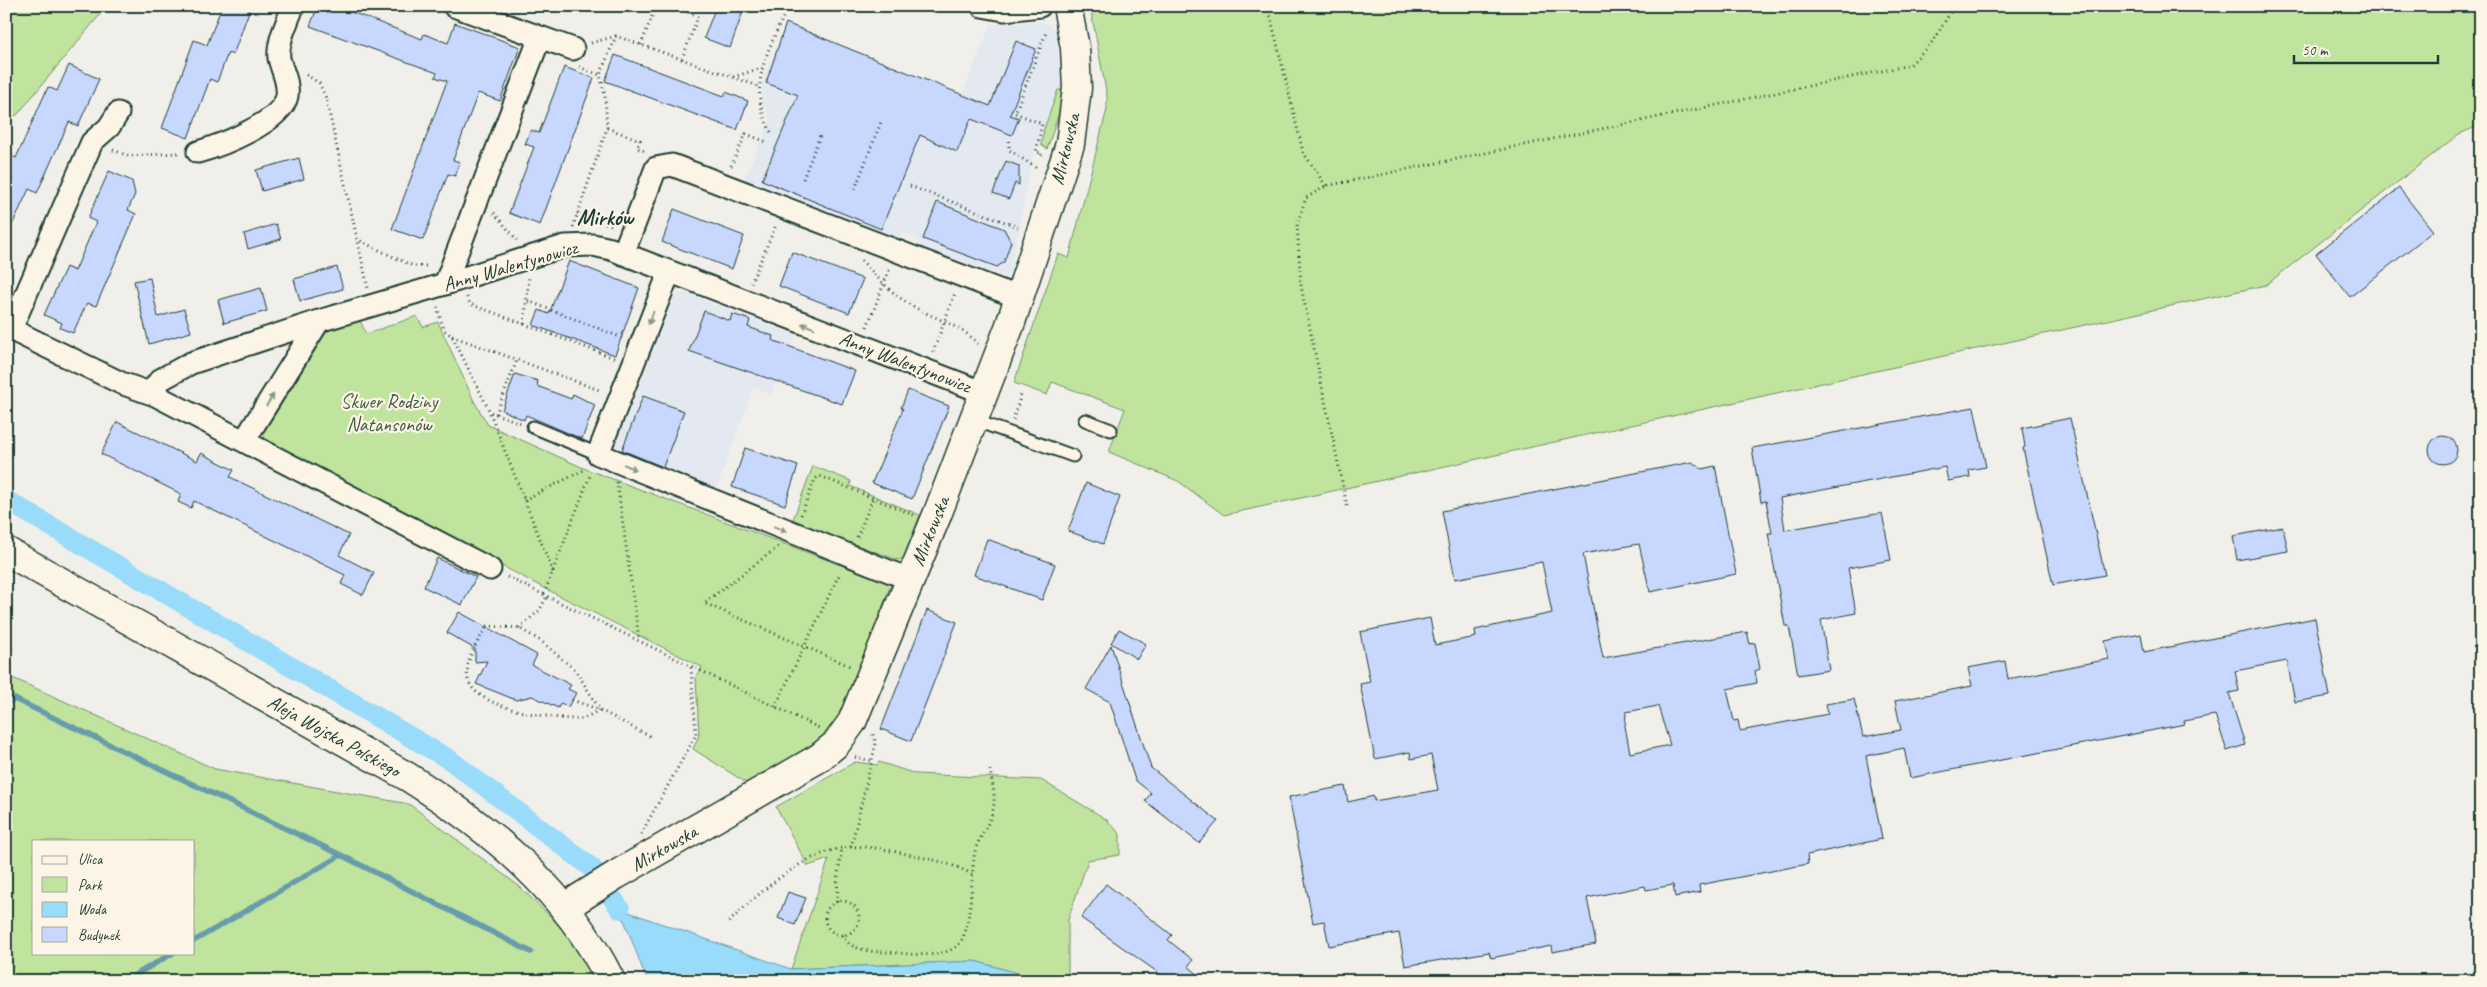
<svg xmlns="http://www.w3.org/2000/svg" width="2487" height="987" viewBox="0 0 2487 987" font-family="Caveat,sans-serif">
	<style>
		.built { fill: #e4e8f0 }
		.green { fill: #c0e49d; stroke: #709068; fill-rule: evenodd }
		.water { fill: #98dbfa; stroke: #689cab }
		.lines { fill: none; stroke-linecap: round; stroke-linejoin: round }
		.stream { stroke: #689cab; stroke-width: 5.5 }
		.canal { stroke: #98dbfa; stroke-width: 20 }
		.building { fill: #c7d7fe; stroke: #1f3d34; fill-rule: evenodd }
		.lane-casing { stroke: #1f3d34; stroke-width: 15 }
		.street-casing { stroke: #1f3d34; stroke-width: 25 }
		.secondary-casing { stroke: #1f3d34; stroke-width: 31 }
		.path { stroke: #1f3d34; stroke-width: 3; stroke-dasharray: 1 4; stroke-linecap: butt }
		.lane { stroke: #fcf5e5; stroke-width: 11 }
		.street { stroke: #fcf5e5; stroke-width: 21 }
		.secondary { stroke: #fcf5e5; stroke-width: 28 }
		.oneway { fill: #8e998c }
		.labels { text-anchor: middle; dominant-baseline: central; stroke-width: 4.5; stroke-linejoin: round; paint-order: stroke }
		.street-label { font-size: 20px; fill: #1f3d34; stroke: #fcf5e5 }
		.park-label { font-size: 20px; fill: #3f5e49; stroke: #fcf5e5 }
		.quarter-label { font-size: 22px; font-weight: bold; fill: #1f3d34; stroke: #fcf5e5 }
	</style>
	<rect width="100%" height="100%" fill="#f1efea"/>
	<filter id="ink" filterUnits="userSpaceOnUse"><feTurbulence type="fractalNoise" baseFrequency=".02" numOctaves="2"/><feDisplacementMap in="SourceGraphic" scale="10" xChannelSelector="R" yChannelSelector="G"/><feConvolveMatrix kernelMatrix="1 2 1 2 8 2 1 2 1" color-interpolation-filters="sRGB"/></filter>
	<g filter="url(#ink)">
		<path class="built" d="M1043 22 1055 29 1063 90H1058L1044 129 1041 145H1035L1010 274 1005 277 921 247 917 238 902 232 898 245 742 183 770 121 763 103 762 82 786 23 962 95 991 24Z
			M683 292 796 335 771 395 754 387 715 493 616 455 615 448 674 298Z"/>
		<path class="green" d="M6 6H107L17 115 13 116 6 131Z
			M1090 6H2481V125L2459 134 2266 285 1224 515 1178 481 1109 452 1125 409 1052 382 1047 395 1014 383 1058 254 1069 258 1107 109V96Z
			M1058 90H1063L1059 113 1047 149 1041 145 1044 129Z
			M417 316 423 327 438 322 474 401 488 425 586 469 891 584 853 686 833 728 822 738 748 784 693 749 699 735 696 678 702 667 540 586 266 441 260 426 321 332 359 318 366 334Z
			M813 466 851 481 850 486 920 515 904 558 898 560 792 522Z
			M6 675 215 769 409 804 519 886 573 939 595 981H6ZM34 841H194V953H34Z
			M855 762 877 765 879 762 916 774 1041 780 1106 819 1120 834V855L1088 860 1068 920V981H1045L975 961 791 969 829 859 808 866 776 807Z"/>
		<path class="water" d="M620 909 791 969 975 961 1045 981H647Z"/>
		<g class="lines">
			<path class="stream" d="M6 695 341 855 531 952
				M6 704 15 699
				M194 941 341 855
				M125 981 173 953"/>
			<path class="canal" d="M6 500 450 760 592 868 620 909"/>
		</g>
		<path class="building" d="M222 6H251L233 55 228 53 217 82 210 79 188 138 162 128 194 40 207 45Z
			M318 6H336L422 39 424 34 448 43 455 23 520 47 500 101 478 93 453 160 460 162 455 176 448 174 423 240 392 229 447 81 435 77 437 73 310 26Z
			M716 6H745L730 48 704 38Z
			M786 23 990 106 1016 41 1036 49 1010 115 1019 118 1012 135 971 119 957 152 920 135 881 229 762 180 798 95 766 83Z
			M615 55 724 96 726 92 748 101 737 130 605 81Z
			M69 65 99 79 78 126 69 122 37 193 29 189 6 238V153L16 158 48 87 57 91Z
			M564 67 594 78 540 225 509 213 534 147 525 144 531 130 539 133Z
			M299 158 304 179 262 191 256 170Z
			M1006 161 1019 166V185L1015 183 1009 199 993 193Z
			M109 171 132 181 135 194 128 210 136 214 96 306 87 303 73 333 60 328 62 323 44 315 66 267 75 271 96 222 88 218Z
			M2399 188 2433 231 2350 297 2316 254Z
			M937 202 1004 229 1011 242 1004 262 997 267 923 239Z
			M674 209 744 236 732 269 662 242Z
			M276 224 281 239 248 249 244 234Z
			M792 252 863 279 849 313 779 286Z
			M569 261 639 288 615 355 533 325 539 310 549 314Z
			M337 267 343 289 300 301 294 279Z
			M150 278 158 317 184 309 191 332 149 344 134 281Z
			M261 288 267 311 224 323 218 300Z
			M704 311 730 321 732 314 750 320 748 327 773 336 772 340 855 371 842 404 689 351Z
			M515 374 538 381 537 386 571 399 573 394 595 405 582 439 526 415 524 420 502 410Z
			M908 390 949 406 912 499 872 483 903 409 901 408Z
			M643 396 684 411 663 467 622 450Z
			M1974 407 1986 467 1969 470 1970 477 1948 481 1945 467 1780 498 1785 530 1882 513 1891 560 1848 568 1856 613 1821 620 1829 670 1798 675 1789 626H1785L1768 533H1772L1766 501 1761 502 1752 448Z
			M2070 418 2105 575 2053 585 2023 448 2025 447 2022 428Z
			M117 422 197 461 201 453 234 470 230 477 349 535 339 555 374 573 363 595 341 584 345 575 194 501 191 508 178 502 181 494 101 454Z
			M2429 450a14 14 0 1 1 28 0a14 14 0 1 1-28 0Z
			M745 448 798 466 785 505 732 487Z
			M1692 462 1702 469 1715 466 1736 574 1650 592 1639 544 1583 554 1603 658 1747 632 1750 644 1755 643 1760 669 1755 671 1757 683 1727 689 1734 721 1738 720 1740 731 1828 714 1826 704 1854 699 1863 737 1901 730 1895 701 1972 686 1968 668 2005 661 2008 679 2109 659 2105 641 2141 634 2144 652 2315 618 2330 696 2295 702 2287 661 2235 671 2239 691 2229 693 2245 745 2227 751 2215 715 2184 721 2185 724 1910 778 1904 748 1866 756 1882 839 1807 855 1808 864 1699 885 1700 892 1675 897 1673 885 1646 890 1645 886 1587 898 1596 944 1552 952 1551 946 1491 958 1489 952 1405 966 1399 933 1329 946 1324 921 1313 923 1289 797 1345 786 1348 802 1374 796V801L1438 790 1431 755 1411 759 1410 752 1375 759 1360 684 1370 682 1360 632 1430 618 1435 645 1476 637 1475 630 1552 613 1542 562 1455 579 1442 511ZM1658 706 1670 745 1630 753 1625 726 1626 712Z
			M1086 483 1120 497 1103 544 1068 531Z
			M2283 527 2288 551 2237 560 2233 536Z
			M987 539 1055 564 1042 600 974 575Z
			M437 558 476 577 462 605 424 587Z
			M927 610 957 622 911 741 881 729Z
			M459 612 537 655 532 665 571 685 568 689 576 693 568 707 561 703 558 708 532 696 516 700 476 684 487 661 475 662V649L447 633Z
			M1119 629 1146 644 1137 659 1111 643Z
			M1111 645 1151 768 1218 821 1199 843 1145 801 1151 793 1135 780 1110 702 1086 689Z
			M1106 884 1172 935 1168 940 1193 960 1188 966 1206 981H1170L1081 918Z
			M788 892 806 898 795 925 778 918Z"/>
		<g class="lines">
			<g class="lane-casing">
				<path id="lane" d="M974 420 1073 456
					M1085 420 1111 430
					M533 427 598 454"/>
			</g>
			<g class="street-casing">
				<path id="street" d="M454 6 573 49
					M982 6 1004 10 1040 6
					M198 152C222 145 282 122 287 96 289 81 282 72 279 58 277 41 288 22 293 6
					M623 254 656 168 672 165 1020 298
					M669 273 598 454 911 580
					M445 284 540 37
					M6 327 121 383 155 395 490 569
					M11 329 92 142 109 127 118 113
					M150 393 160 380 191 363 319 321 445 284 565 246 593 245 611 249 985 393
					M244 441 319 321"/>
			</g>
			<g class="secondary-casing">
				<path id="secondary" d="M6 551 408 777C492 830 566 890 611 981
					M565 907 616 875 819 758 836 744 852 722 937 515 1010 325 1070 144 1077 88 1075 48 1067 6"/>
			</g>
			<path class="path" d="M672 6 683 10
				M1268 6 1303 152 1326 186
				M591 43 616 36 758 86
				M641 45 656 6
				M682 59 698 17 683 10 684 6
				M579 67 600 75
				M306 75 319 83 326 98 368 288
				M733 77 762 68
				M607 128 640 140 637 148 647 152
				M771 132C745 85 769 51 788 6
				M1009 141V150L1038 169
				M113 150 129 156 178 153
				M1041 155 1042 153 1036 152 1042 124 1015 113 1047 30
				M731 166 746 134 767 142
				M803 179 821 133
				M910 186 1018 227
				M855 189 881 122
				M494 213 517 240
				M577 213 614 226
				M573 227 607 128 605 95 600 75 616 36
				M356 239 413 266H429
				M861 260C876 276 890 292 909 304 931 318 961 324 978 344
				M751 283 776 225
				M467 297 470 304 524 324 529 278
				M528 301 623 338
				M437 307 444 330 452 336 490 412 521 423
				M524 324 614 358
				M867 327 890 268
				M452 336 602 391
				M933 352 955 293
				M490 413 553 572
				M496 414 517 360
				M1013 420 1021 394
				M617 482 639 639
				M524 500 586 469
				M1347 506 1301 286 1297 224 1306 198 1326 186 1910 65 1934 40 1954 6
				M801 515 815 479 820 476 914 515
				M857 537 873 498
				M778 547 704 603 852 667
				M507 577 821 729
				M544 594 591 473
				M487 626 519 628 541 641 576 671 600 710C593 713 585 719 579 719 553 719 475 709 468 679 464 659 478 642 487 626Z
				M519 628 540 610 547 596
				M572 700 600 710 653 738
				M775 707 840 573
				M855 757 871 761
				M641 834 696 735 691 667
				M851 847 876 743 872 732
				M825 918a17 17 0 1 1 34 0a17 17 0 1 1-34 0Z
				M837 902 838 874 842 848
				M729 922C759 893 800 855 843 848 863 844 887 850 907 854 930 859 951 863 972 874
				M842 935C849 950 871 952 886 952 906 953 940 960 957 946 972 934 971 878 974 857 976 838 992 824 994 804 995 793 992 781 990 770"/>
			<use href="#lane" class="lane"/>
			<use href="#street" class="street"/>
			<use href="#secondary" class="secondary"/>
		</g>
		<defs><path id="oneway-solid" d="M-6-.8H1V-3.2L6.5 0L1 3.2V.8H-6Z" transform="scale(1.25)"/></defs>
		<g class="oneway">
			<use href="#oneway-solid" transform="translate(651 318) rotate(111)"/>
			<use href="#oneway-solid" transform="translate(808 326) rotate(-159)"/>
			<use href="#oneway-solid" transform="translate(270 400) rotate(-58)"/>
			<use href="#oneway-solid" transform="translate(630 467) rotate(23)"/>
			<use href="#oneway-solid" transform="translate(780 529) rotate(23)"/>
		</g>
	</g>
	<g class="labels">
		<g class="street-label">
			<text transform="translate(1065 149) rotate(-76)">Mirkowska</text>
			<text transform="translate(510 266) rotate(-16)">Anny Walentynowicz</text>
			<text transform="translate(905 362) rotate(21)">Anny Walentynowicz</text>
			<text transform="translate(930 531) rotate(-68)">Mirkowska</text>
			<text transform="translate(334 736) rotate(29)">Aleja Wojska Polskiego</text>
			<text transform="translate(664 848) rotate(-30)">Mirkowska</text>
		</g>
		<g class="park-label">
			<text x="389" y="401">Skwer Rodziny<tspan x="389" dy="23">Natansonów</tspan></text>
		</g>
		<g class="quarter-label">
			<text x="605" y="218">Mirków</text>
		</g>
	</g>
	<rect width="2487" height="987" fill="none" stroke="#fcf5e5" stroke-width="25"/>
	<rect x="12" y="12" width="2462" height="962" fill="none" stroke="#1f3d34" stroke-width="2" filter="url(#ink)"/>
	<rect x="32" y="840" width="162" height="115" fill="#fcf5e5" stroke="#a4ab9e"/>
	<rect x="42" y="856" width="25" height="8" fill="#fcf5e5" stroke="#a4ab9e"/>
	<text x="78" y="864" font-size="15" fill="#1f3d34">Ulica</text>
	<rect x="42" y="877" width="25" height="15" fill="#c0e49d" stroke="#a4ab9e"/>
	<text x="78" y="890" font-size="15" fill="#1f3d34">Park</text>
	<rect x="42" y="902" width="25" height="15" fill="#98dbfa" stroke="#a4ab9e"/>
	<text x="78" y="914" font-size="15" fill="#1f3d34">Woda</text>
	<rect x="42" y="927" width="25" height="15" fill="#c7d7fe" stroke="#a4ab9e"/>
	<text x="78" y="940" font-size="15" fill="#1f3d34">Budynek</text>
	<path d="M2294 55v8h144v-8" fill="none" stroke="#1f3d34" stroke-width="2.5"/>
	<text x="2302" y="55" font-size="15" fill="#1f3d34" stroke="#fcf5e5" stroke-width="4" paint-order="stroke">50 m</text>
</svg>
